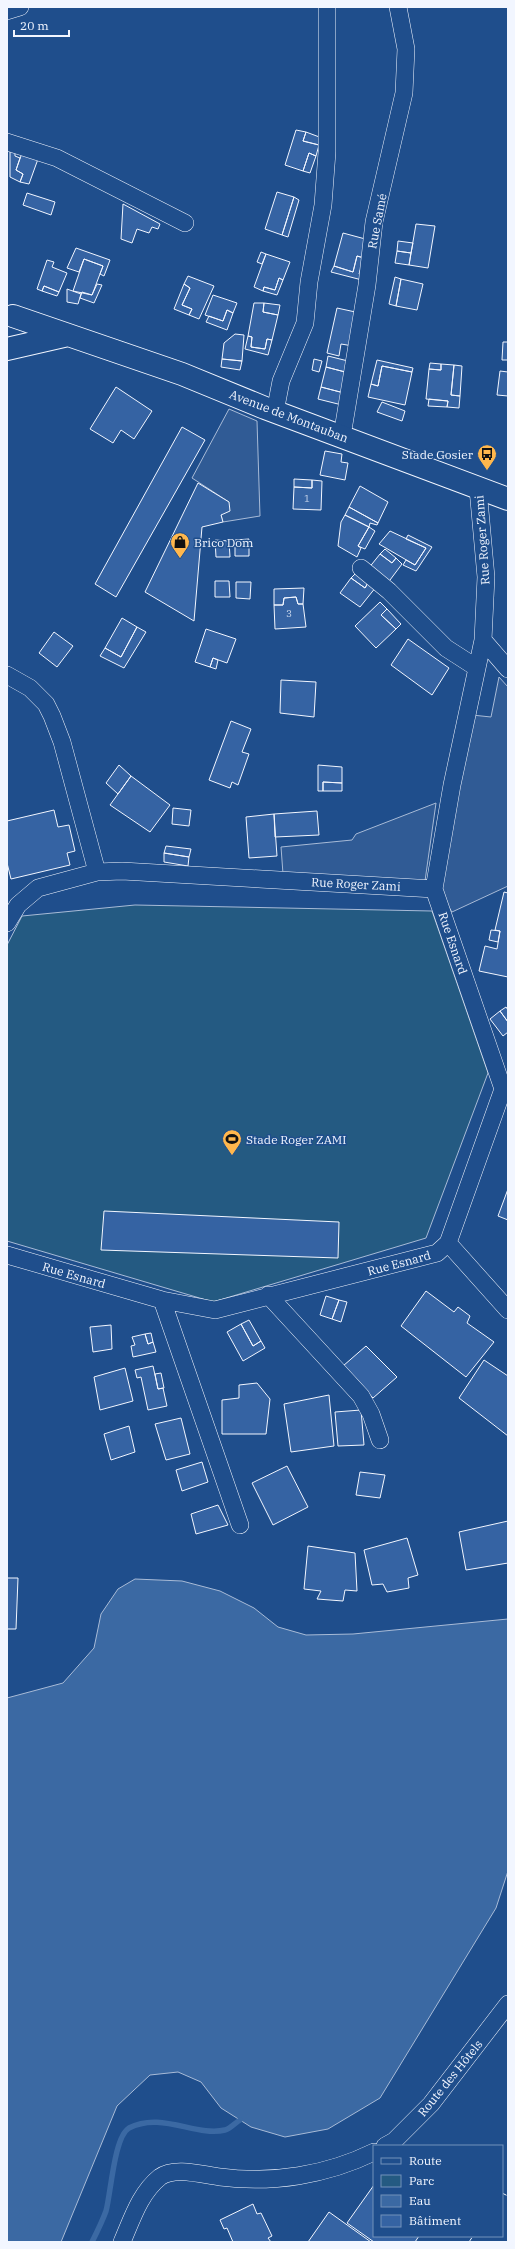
<svg xmlns="http://www.w3.org/2000/svg" width="515" height="2249" viewBox="0 0 515 2249" font-family="'IBM Plex Serif',serif">
	<style>
		.green { fill: #245a82; stroke: #a8bbd7 }
		.parking { fill: #305b95; stroke: #a8bbd7 }
		.water { fill: #3b69a3; stroke: #a8bbd7 }
		.lines { fill: none; stroke-linecap: round; stroke-linejoin: round }
		.stream { stroke: #3b69a3; stroke-width: 5.5 }
		.building { fill: #3563a3; stroke: #f2f6ff }
		.minor-casing { stroke: #f2f6ff; stroke-width: 18 }
		.secondary-casing { stroke: #f2f6ff; stroke-width: 24 }
		.minor { stroke: #1f4e8c; stroke-width: 17 }
		.secondary { stroke: #1f4e8c; stroke-width: 22 }
		.fence { stroke: #f2f6ff; stroke-width: 1; stroke-dasharray: 5 2; stroke-linecap: butt }
		.labels { text-anchor: middle; dominant-baseline: central; stroke-width: 3; stroke-linejoin: round; paint-order: stroke }
		.number-label { font-size: 10px; fill: #c3d1e8 }
		.street-label { font-size: 12px; fill: #f2f6ff; stroke: #1f4e8c }
		.poi-label { font-size: 12px; fill: #f2f6ff; stroke: #1f4e8c; text-anchor: start }
	</style>
	<rect width="100%" height="100%" fill="#1f4e8c"/>
	<path class="green" d="M135 905 432 911 488 1073 426 1238 213 1302 7 1241V945L22 916Z"/>
	<path class="parking" d="M229 409 257 421 260 516 223 522 221 515 229 502 192 478Z
		M499 677 508 687V886L452 912 439 892 472 715 491 717Z
		M436 803 425 881 283 874 281 847 352 840 356 834Z"/>
	<path class="water" d="M135 1579 182 1581 220 1591 254 1608 278 1627 306 1635 353 1634 508 1619V1871L496 1908 380 2098 328 2129 285 2137 251 2127 221 2108 201 2082 178 2072 150 2075 117 2106 61 2242H7V1698L63 1683 94 1648 101 1614 118 1589Z"/>
	<g class="lines">
		<path class="stream" d="M92 2242C97 2232 102 2222 106 2211 111 2193 114 2137 129 2128 161 2111 196 2137 225 2130 230 2129 235 2123 240 2120"/>
	</g>
	<path class="building" d="M296 130 306 132 303 141 319 145 316 156 309 153 303 171 285 165Z
		M306 132 322 138 319 145 303 141Z
		M10 147 15 149V156L20 158 16 170 23 174 20 182 10 177Z
		M22 153 38 159 29 184 20 182 23 174 16 170Z
		M309 153 316 156 310 173 303 171Z
		M277 192 294 197 282 235 265 229Z
		M27 193 55 202 51 215 23 205Z
		M294 197 299 200 288 237 282 235Z
		M123 204 160 224 158 229 152 227 149 233 137 229 132 243 121 239Z
		M416 224 435 226 428 268 409 265Z
		M343 233 369 240 364 258 357 256 353 272 334 266Z
		M398 241 413 243 411 253 397 251Z
		M76 248 110 260 104 276 100 274 103 266 84 259 79 272 67 268Z
		M397 251 411 253 409 265 395 263Z
		M261 252 266 254 262 264 257 262Z
		M266 254 290 262 283 280 279 278 275 290 264 287 263 291 254 287Z
		M357 256 364 258 359 274 364 275 362 280 331 272 334 266 353 272Z
		M84 259 103 266 92 295 73 291Z
		M47 260 54 262 52 267 67 273 59 292 44 286 42 291 37 289Z
		M188 276 214 286 199 319 189 315 192 309 182 305 190 288 184 284Z
		M395 277 401 279 396 306 389 304Z
		M279 278 283 280 277 295 263 291 264 287 275 290Z
		M401 279 423 284 417 310 396 306Z
		M97 284 102 285 94 303 80 298 82 292 92 295Z
		M184 284 190 288 182 305 192 309 189 315 174 309Z
		M44 286 59 292 57 296 42 291Z
		M67 289 81 294 78 304 67 302Z
		M213 295 237 303 233 313 227 310 223 321 205 315Z
		M254 303H264L263 312 278 315 272 340 267 339 265 349 251 347 252 337 248 336Z
		M264 303 280 305 278 315 263 312Z
		M337 308 360 313 353 346 341 344 339 356 327 353Z
		M227 310 233 313 227 330 206 322 209 316 223 321Z
		M235 334 244 335 242 361 222 359 224 343Z
		M248 336 252 337 251 347 265 349 267 339 272 340 268 355 245 349Z
		M503 342H508V360H502Z
		M328 356 352 362 349 373 326 367Z
		M222 359 242 361 240 370 221 367Z
		M314 359 322 361 319 372 312 370Z
		M377 360 413 368 412 372 382 366 378 386 371 384Z
		M430 363 441 364V370L429 369Z
		M441 364 454 365 451 395 460 396 459 408 447 407 448 401 426 399 429 369 441 370Z
		M454 365 462 366 460 396 451 395Z
		M382 366 412 372 405 405 368 397 371 384 378 386Z
		M326 367 349 373 344 393 321 387Z
		M500 371 508 372V396L497 395Z
		M116 387 152 411 134 439 121 430 113 443 90 429Z
		M321 387 344 393 342 405 318 399Z
		M429 399 448 401 447 407 428 406Z
		M382 402 405 411 402 421 377 412Z
		M182 427 205 440 116 597 95 584Z
		M325 451 342 454 341 462 348 463 345 480 320 475Z
		M294 479 312 480V488L294 487Z
		M312 480 322 481 321 510 293 509 294 487 312 488Z
		M198 483 229 502 230 511 221 515 223 522 202 527 194 621 145 592Z
		M360 486 388 502 378 523 349 507Z
		M349 507 378 523 377 525 370 523 369 527 345 515Z
		M345 515 369 527 358 546 361 548 357 557 338 546 341 522Z
		M369 527 375 531 365 549 358 546Z
		M390 531 426 548 415 565 379 544Z
		M408 535 432 547 416 571 403 565 406 560 415 565 426 548 406 539Z
		M249 539V556H235V540Z
		M215 540 229 541 230 557H216Z
		M385 549 396 558 392 563 380 554Z
		M380 554 392 563 396 558 402 564 387 584 368 569Z
		M357 572 369 581 365 588 351 578Z
		M351 578 365 588 369 581 376 587 360 607 340 593Z
		M215 581H229L230 597H215Z
		M236 582H251L250 599 236 598Z
		M304 588 303 604H298L296 597 284 598 283 605H274V589Z
		M296 597 298 604H303L306 627 275 629 274 605H283L284 598Z
		M380 602 387 609 381 615 396 629 376 648 355 626Z
		M387 609 401 624 396 629 381 615Z
		M122 618 137 627 121 657 105 648Z
		M137 627 146 632 124 668 100 656 105 648 121 657Z
		M206 629 236 639 227 663 213 658 210 667 195 662Z
		M54 632 73 646 57 667 39 653Z
		M408 639 449 668 432 695 391 665Z
		M213 658 218 660 216 669 210 667Z
		M281 680 316 682 314 717 280 713Z
		M231 721 251 729 242 752 249 754 238 785 232 782 230 788 209 780Z
		M119 765 131 776 118 794 106 783Z
		M318 765 342 767V783L323 782V791H318Z
		M131 776 170 805 150 832 110 805Z
		M323 782 342 783V791H323Z
		M173 808 191 810 189 826 172 824Z
		M54 810 58 827 69 825 75 851 67 853 70 865 11 879 7 863V821Z
		M317 811 319 835 275 837 274 814Z
		M274 814 277 856 249 858 246 817Z
		M166 846 191 849 189 857 164 853Z
		M164 853 189 857 188 866 164 862Z
		M504 892 508 893V977L479 971 485 946 497 949 500 931 495 930Z
		M491 930 500 931 498 942 489 940Z
		M506 1007 508 1010V1022L500 1011Z
		M500 1011 508 1022V1032L503 1036 490 1019Z
		M508 1189V1220L498 1216Z
		M104 1211 339 1222 338 1258 101 1250Z
		M426 1291 454 1312 458 1307 470 1316 467 1323 494 1342 466 1377 401 1326Z
		M326 1296 339 1300 332 1319 320 1315Z
		M339 1300 347 1302 341 1322 332 1319Z
		M249 1320 261 1341 253 1346 241 1324Z
		M241 1324 253 1346 261 1341 265 1348 243 1361 227 1332Z
		M111 1325 112 1349 93 1352 90 1327Z
		M151 1333 153 1342 148 1344 145 1334Z
		M145 1334 148 1344 153 1342 156 1352 133 1357 131 1346 135 1345 132 1337Z
		M366 1346 397 1377 373 1398 343 1366Z
		M484 1360 508 1376V1436L459 1398Z
		M153 1366 158 1389 163 1388 167 1406 148 1410 141 1377 137 1378 135 1370Z
		M125 1368 133 1401 100 1410 94 1377Z
		M161 1373 164 1388 158 1389 155 1374Z
		M257 1383 270 1399 266 1434H222V1400L239 1398V1385Z
		M329 1395 334 1446 291 1452 284 1404Z
		M361 1410 364 1445 338 1446 335 1412Z
		M181 1418 190 1454 166 1460 155 1424Z
		M129 1426 135 1452 111 1460 104 1434Z
		M202 1462 208 1482 182 1491 176 1470Z
		M287 1466 308 1507 273 1525 252 1483Z
		M360 1472 385 1475 380 1498 356 1495Z
		M218 1505 228 1525 196 1534 191 1514Z
		M508 1521V1563L466 1570 459 1532Z
		M407 1538 418 1575 408 1578 409 1588 387 1592 383 1584 372 1585 364 1550Z
		M308 1546 355 1553 357 1591 345 1590 343 1601 317 1599 321 1591 304 1589Z
		M7 1578H18L16 1629H7Z
		M374 2185V2236H419L415 2242H374L347 2223Z
		M253 2204 257 2214 261 2213 272 2236 268 2238 271 2242H233L227 2228 224 2229 220 2220Z
		M329 2212 371 2242H308Z"/>
	<g class="lines">
		<g class="minor-casing">
			<path id="minor" d="M7 11 20 7
				M7 142 57 158 185 223
				M275 412 281 381 305 323 309 282 323 205 327 152V7
				M342 436 367 285 374 222 404 93 406 49 398 7
				M361 568 389 591 446 648 477 668
				M483 640 508 669
				M7 675 30 688 46 704 52 716 62 742 97 872 122 871 434 889 452 785 483 640 486 577 478 489
				M7 923 18 905 38 888 97 872
				M448 1243 508 1310
				M7 1255 162 1300 215 1310 437 1253 448 1243 503 1089 434 889
				M268 1295 361 1396 371 1414 380 1440
				M162 1300 240 1525
				M385 2146 394 2141 431 2104 508 2004
				M122 2242C132 2219 140 2193 160 2177 175 2166 203 2175 220 2177 272 2184 327 2175 374 2152"/>
		</g>
		<g class="secondary-casing">
			<path id="secondary" d="M13 316 182 374 265 408 508 499
				M7 349 68 335"/>
		</g>
		<use href="#minor" class="minor"/>
		<use href="#secondary" class="secondary"/>
		<path class="fence" d="M502 2193 508 2196
			M469 2242 473 2236"/>
	</g>
	<defs>
		<g id="bus-pin" transform="scale(1)"><path d="M0 17L-7.5 6A9.5 9.5 0 1 1 7.5 6Z" fill="#ffb74d" stroke="#1f4e8c"/><path d="M-5-6H5V4H4V6H2V4H-2V6H-4V4H-5ZM-3.5-4V0h7V-4ZM-3.5 1.2v1.5H-2V1.2ZM2 1.2v1.5H3.5V1.2Z" fill="#111"/></g>
		<g id="shop-pin" transform="scale(1)"><path d="M0 17L-7.5 6A9.5 9.5 0 1 1 7.5 6Z" fill="#ffb74d" stroke="#1f4e8c"/><path d="M-5-2.5h2.3a2.7 3.5 0 0 1 5.4 0H5L5.5 6h-11ZM-1.5-2.5h3a1.5 2.3 0 0 0-3 0Z" fill="#111"/></g>
		<g id="stadium-pin" transform="scale(1)"><path d="M0 17L-7.5 6A9.5 9.5 0 1 1 7.5 6Z" fill="#ffb74d" stroke="#1f4e8c"/><path d="M0-5a6.5 5 0 1 0 0 10a6.5 5 0 1 0 0-10ZM-3.5-1.8h7v3.6h-7Z" fill="#111"/></g>
	</defs>
	<g fill-rule="evenodd">
		<use href="#bus-pin" x="487" y="454"/>
		<use href="#shop-pin" x="180" y="542"/>
		<use href="#stadium-pin" x="232" y="1139"/>
	</g>
	<g class="labels">
		<g class="number-label">
			<text x="307" y="498">1</text>
			<text x="289" y="613">3</text>
		</g>
		<g class="street-label">
			<text transform="translate(377 221) rotate(-79)">Rue Samé</text>
			<text transform="translate(289 416) rotate(21)">Avenue de Montauban</text>
			<text transform="translate(482 540) rotate(-94)">Rue Roger Zami</text>
			<text transform="translate(356 884) rotate(3)">Rue Roger Zami</text>
			<text transform="translate(453 943) rotate(71)">Rue Esnard</text>
			<text transform="translate(399 1263) rotate(-15)">Rue Esnard</text>
			<text transform="translate(74 1275) rotate(16)">Rue Esnard</text>
			<text transform="translate(450 2078) rotate(-51)">Route des Hôtels</text>
		</g>
		<g class="poi-label">
			<text x="473" y="454" text-anchor="end">Stade Gosier</text>
			<text x="194" y="542">Brico Dom</text>
			<text x="246" y="1139">Stade Roger ZAMI</text>
		</g>
	</g>
	<rect width="515" height="2249" fill="none" stroke="#f2f6ff" stroke-width="16"/>
	<rect x="373" y="2145" width="130" height="92" fill="#1f4e8c" stroke="#7391ba"/>
	<rect x="381" y="2158" width="20" height="6" fill="#1f4e8c" stroke="#7391ba"/>
	<text x="409" y="2165" font-size="12" fill="#f2f6ff">Route</text>
	<rect x="381" y="2175" width="20" height="12" fill="#245a82" stroke="#7391ba"/>
	<text x="409" y="2185" font-size="12" fill="#f2f6ff">Parc</text>
	<rect x="381" y="2195" width="20" height="12" fill="#3b69a3" stroke="#7391ba"/>
	<text x="409" y="2205" font-size="12" fill="#f2f6ff">Eau</text>
	<rect x="381" y="2215" width="20" height="12" fill="#3563a3" stroke="#7391ba"/>
	<text x="409" y="2225" font-size="12" fill="#f2f6ff">Bâtiment</text>
	<path d="M14 30v6h55v-6" fill="none" stroke="#f2f6ff" stroke-width="2"/>
	<text x="20" y="30" font-size="12" fill="#f2f6ff" stroke="#1f4e8c" stroke-width="3" paint-order="stroke">20 m</text>
</svg>
